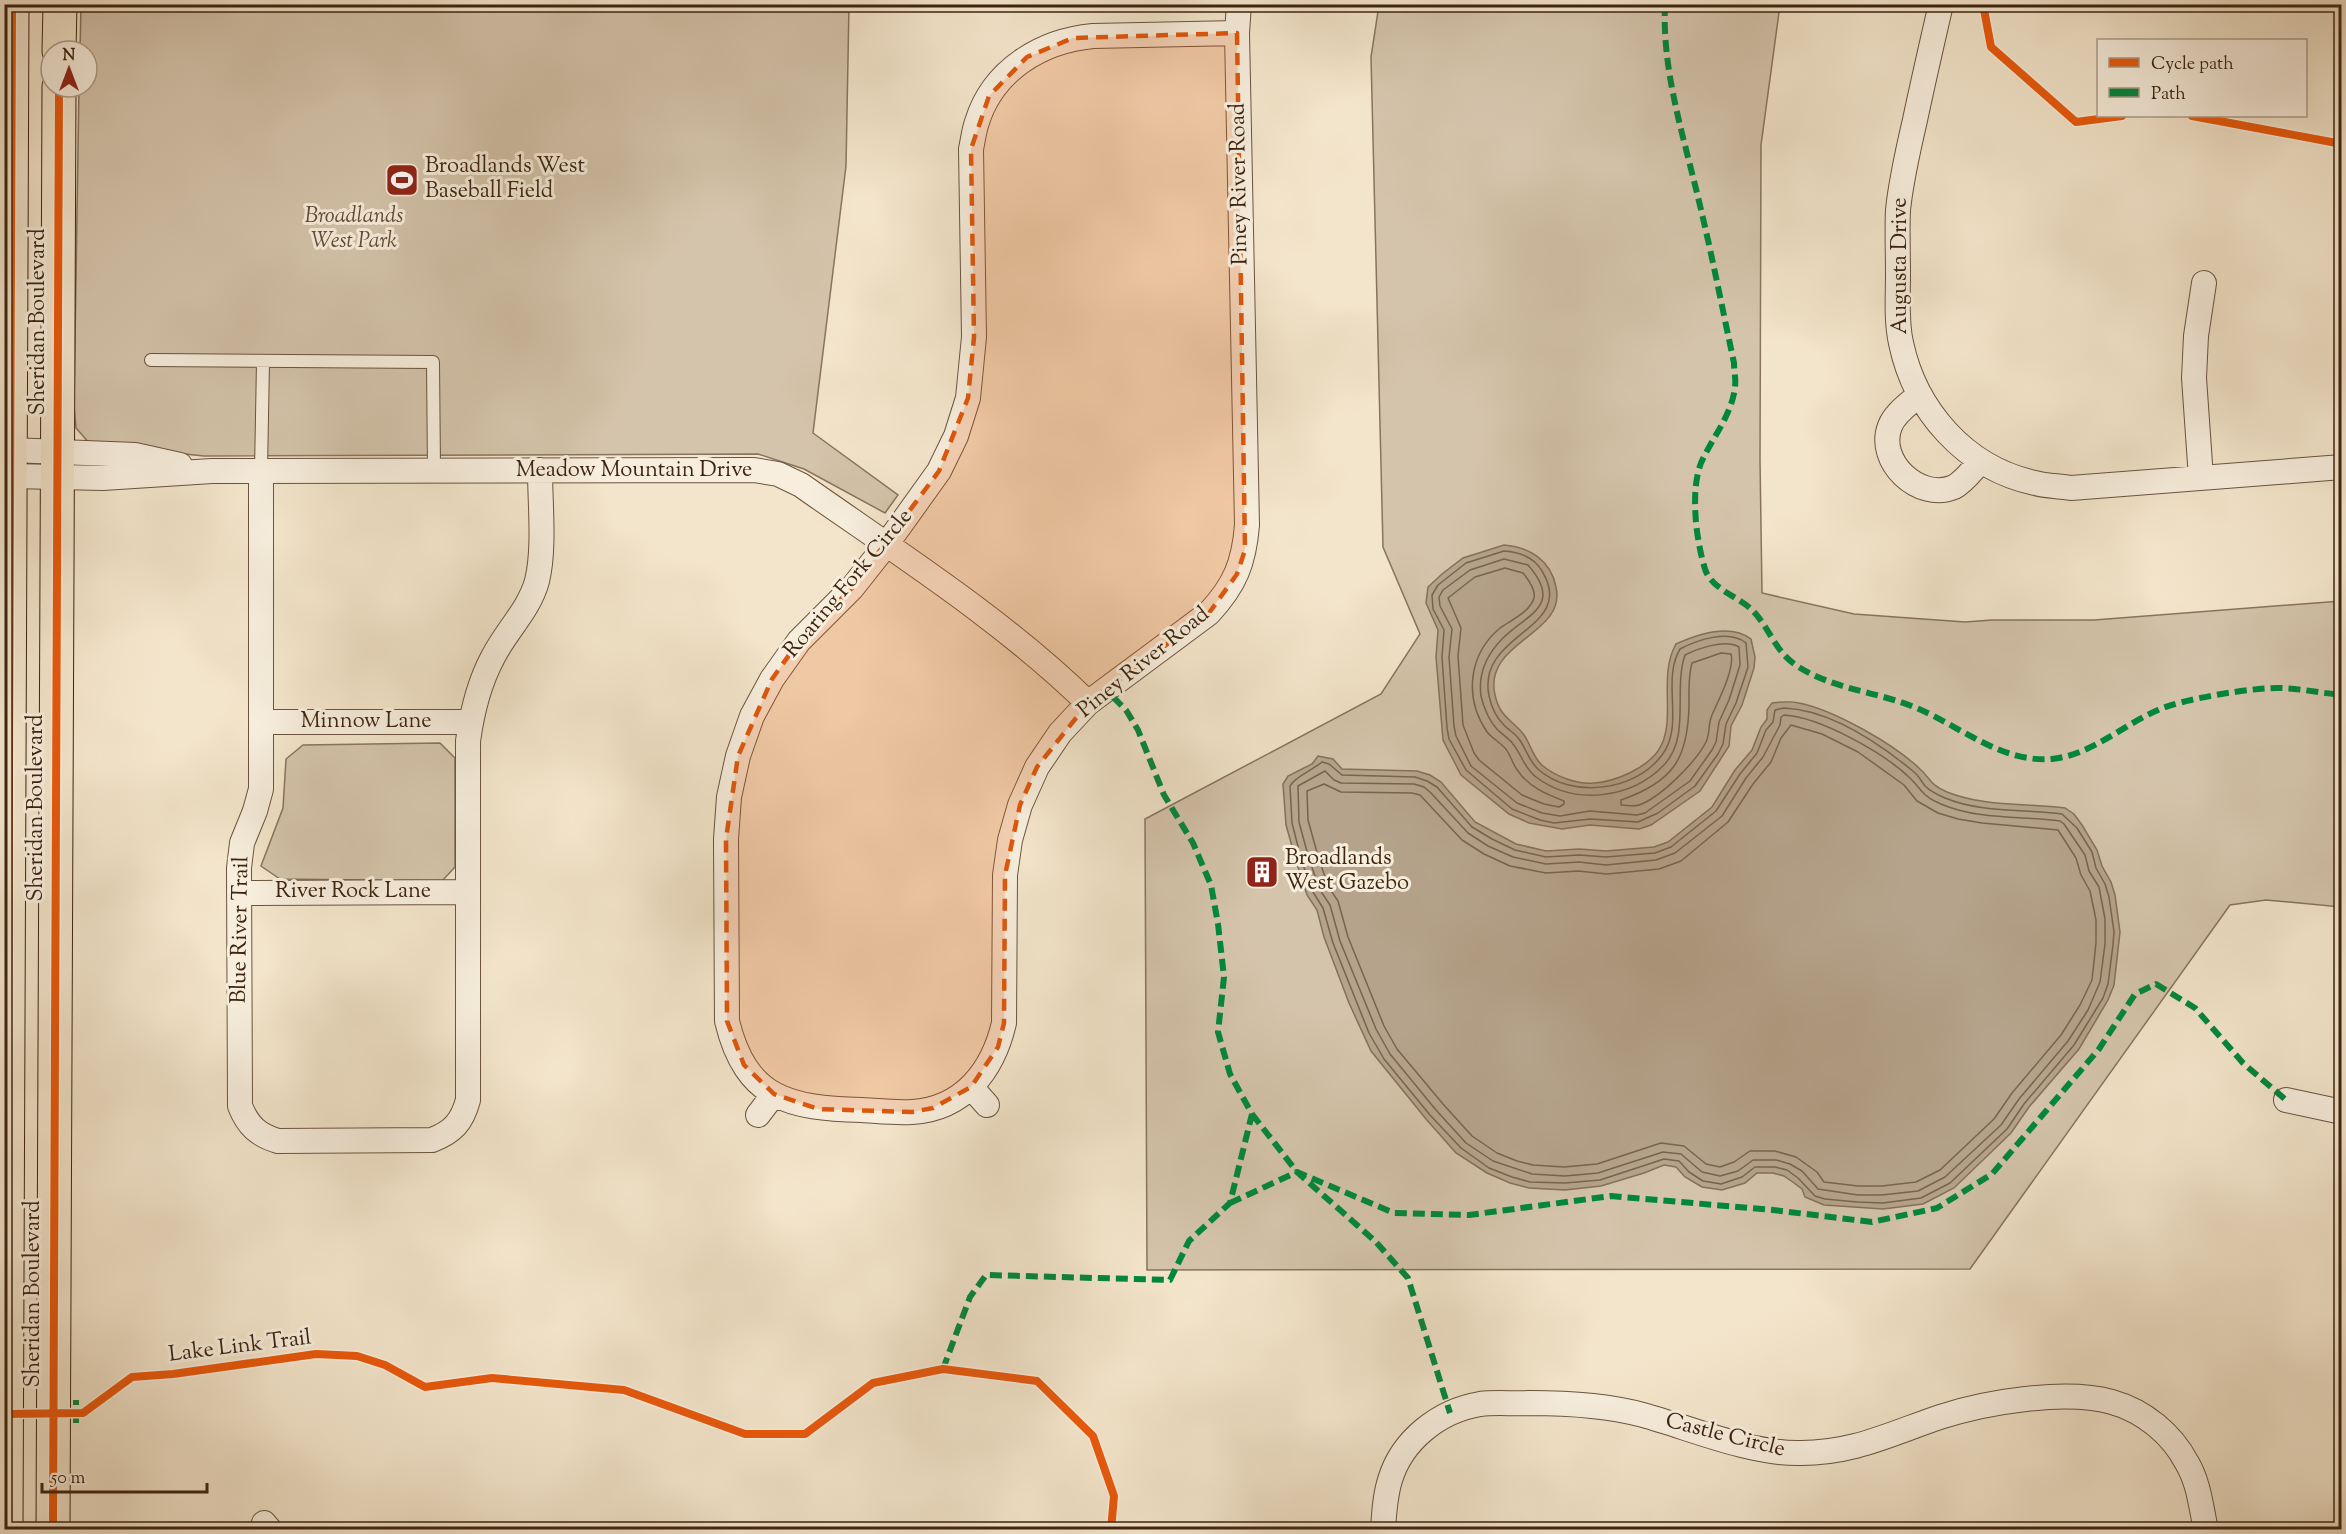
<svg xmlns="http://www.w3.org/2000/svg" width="2346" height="1534" viewBox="0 0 2346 1534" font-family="'Sorts Mill Goudy',serif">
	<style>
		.green { fill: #d4c4ab; stroke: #88745e; stroke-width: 1.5 }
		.water { fill: #b5a38b; stroke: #85705a; stroke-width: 1.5 }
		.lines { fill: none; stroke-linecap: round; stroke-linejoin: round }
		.shore { stroke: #78644e; stroke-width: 1.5 }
		.lane-casing { stroke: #6a543f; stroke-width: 14 }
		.street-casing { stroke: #6a543f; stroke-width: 26 }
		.primary-casing { stroke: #3c2410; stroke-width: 35 }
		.lane { stroke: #f7eedd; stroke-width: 12 }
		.street { stroke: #f7eedd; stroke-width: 24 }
		.primary { stroke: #f3e5cb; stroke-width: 33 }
		.quiet { stroke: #00873e; stroke-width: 6; stroke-dasharray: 12 6; stroke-linecap: butt }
		.cycleway-casing { stroke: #f7eedd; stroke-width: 11 }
		.cycleway { stroke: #e8590c; stroke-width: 8 }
		.marked { fill: #df560c; fill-opacity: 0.2; stroke: #df560c; stroke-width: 4.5; stroke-dasharray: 12 8; stroke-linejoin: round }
		.labels { text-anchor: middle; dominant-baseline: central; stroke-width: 6; stroke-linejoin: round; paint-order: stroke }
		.poi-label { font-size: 22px; fill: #3c2410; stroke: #f7eedd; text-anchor: start }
		.street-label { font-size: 22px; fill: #3c2410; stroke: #f7eedd }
		.park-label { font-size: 22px; font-style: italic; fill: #624c37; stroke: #f7eedd }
	</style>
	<rect width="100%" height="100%" fill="#f3e5cb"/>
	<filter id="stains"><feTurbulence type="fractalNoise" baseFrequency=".00333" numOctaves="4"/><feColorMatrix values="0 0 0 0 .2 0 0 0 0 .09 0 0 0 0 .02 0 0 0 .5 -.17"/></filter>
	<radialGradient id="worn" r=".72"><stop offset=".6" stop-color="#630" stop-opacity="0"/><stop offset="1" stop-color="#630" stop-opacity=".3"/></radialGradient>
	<path class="green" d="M81 5H849L846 166 813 433 898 495 885 513 804 469 758 454 204 456 90 444 76 428 74 406 79 87H87V51H80Z
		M1379 5H1780L1761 145 1760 460 1762 593 1854 614 1965 622 1992 620H2094L2341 601V907L2266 900 2230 905 1970 1269 1147 1270 1145 819 1381 694 1420 634 1383 547 1371 57Z
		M440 743 455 758V867L442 881 280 879 261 866 283 808 286 759 303 745Z"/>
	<path class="water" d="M1504 545C1529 547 1551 560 1556 587 1567 635 1483 641 1495 695 1500 718 1512 719 1524 735 1531 745 1533 758 1543 766 1555 776 1578 785 1594 783 1615 782 1646 768 1658 751 1678 722 1657 677 1676 644 1698 634 1730 623 1751 639L1755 657 1754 668 1742 705 1731 726 1729 746 1700 791 1651 825 1639 829 1590 825 1562 829 1529 823 1509 814 1461 775 1443 740 1436 657 1438 630 1426 603 1428 587 1442 574 1463 558Z
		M1772 703C1780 702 1791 701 1799 703 1834 710 1894 744 1920 769 1931 779 1930 785 1947 792 1984 807 2027 803 2065 808L2074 814 2082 825 2097 850 2102 866 2111 882 2115 895 2120 932 2114 985 2108 1000 2079 1049 2029 1107 2011 1133 1954 1188 1923 1204 1883 1209 1824 1205 1805 1197 1802 1189 1794 1183 1784 1176 1773 1173H1757L1745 1183 1722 1190 1702 1187 1685 1177 1676 1167 1664 1165 1644 1173 1601 1186 1565 1190 1529 1188 1510 1183 1487 1173 1456 1153 1426 1119 1371 1051 1349 1003 1324 937 1317 910 1307 895 1297 864 1286 825 1283 784 1288 776 1312 764 1318 756 1333 759 1342 769 1417 771 1430 775 1441 782 1475 822 1516 844 1546 851 1579 849 1606 851 1654 847 1668 842 1712 807 1735 770 1752 750 1761 727 1767 719V710Z"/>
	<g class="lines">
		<path class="shore" d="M1504 551C1520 552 1534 557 1542 571 1578 630 1476 632 1489 696 1491 705 1496 717 1503 724 1508 730 1515 733 1519 739 1527 750 1529 762 1539 770 1572 799 1636 791 1662 755 1685 725 1661 681 1680 649 1697 640 1729 629 1746 643L1748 667 1736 703 1726 724 1723 744 1718 754 1695 786 1658 813 1638 822 1590 819 1554 823 1540 820 1512 809 1466 770 1449 739 1447 728 1442 657 1444 630 1433 609 1432 595 1438 585 1466 563Z
			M1504 559 1528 565C1564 606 1527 614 1503 638 1487 654 1478 674 1481 696 1483 706 1489 720 1496 728 1501 734 1509 738 1513 744 1522 755 1524 768 1536 777 1574 806 1631 799 1664 765 1691 736 1673 690 1685 655 1699 648 1725 639 1739 647L1740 665 1729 700 1719 722 1716 742 1712 750 1690 781 1645 813 1637 815 1590 811 1560 816 1542 813 1517 803 1471 766 1456 736 1454 726 1449 657 1452 629 1440 606 1439 597 1443 590 1470 570Z
			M1505 568 1523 573C1528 579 1536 589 1534 598 1530 612 1511 620 1500 628 1468 655 1464 698 1487 732 1492 738 1499 742 1504 747 1511 754 1512 764 1518 771 1529 787 1546 794 1564 801V804L1559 807 1544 804 1522 795 1479 760 1474 753 1463 725 1458 656 1461 628 1448 598 1475 577Z
			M1721 653 1731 654C1735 669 1718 701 1712 715 1708 724 1710 734 1706 742 1696 762 1660 798 1639 805 1634 807 1627 805 1621 805V800C1673 782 1688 759 1689 705 1689 690 1688 677 1692 663Z
			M1784 708C1830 710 1879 743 1914 772 1919 776 1921 781 1925 786 1930 791 1938 795 1945 798 1981 813 2024 809 2062 814L2077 828 2092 852 2096 868 2105 884 2109 897 2114 932 2113 945 2108 984 2103 998 2074 1045 2024 1104 2007 1129 1950 1183 1921 1198 1883 1203 1857 1202 1825 1199 1815 1196 1798 1178 1787 1170 1775 1167H1755L1742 1177 1721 1184 1703 1181 1689 1172 1679 1161 1664 1159 1600 1180 1565 1183 1530 1182 1512 1177 1489 1168 1461 1148 1430 1115 1384 1059 1369 1033 1333 943 1323 908 1313 892 1302 862 1292 823 1290 786C1294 777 1313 770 1322 762L1329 764 1342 775 1415 777 1427 781 1437 787 1472 827 1492 839 1515 850 1546 857 1579 855 1606 857 1655 853 1671 847 1716 811 1740 774 1757 753 1766 730 1773 722 1775 710Z
			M1784 715C1820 717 1884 753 1910 778 1923 791 1922 796 1941 804 1978 820 2021 816 2060 821L2064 824 2085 855 2089 871 2099 887 2105 919V944L2100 982 2088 1010 2068 1041 2019 1099 2001 1125 1945 1177 1918 1191 1882 1195H1858L1818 1189 1802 1171 1790 1164 1776 1160H1753L1738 1171 1720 1176 1702 1172 1681 1154 1663 1152 1598 1173 1565 1176 1532 1174 1493 1161 1466 1143 1436 1110 1390 1054 1376 1029 1340 941 1330 905 1320 890 1309 859 1299 822 1298 786 1325 771 1334 780 1341 783 1414 784 1424 787 1431 793 1468 833 1488 846 1513 857 1546 864 1579 862 1606 865 1656 860 1675 853 1722 816 1746 778 1763 757 1780 725 1781 717Z
			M1791 725 1822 734 1858 752 1904 785 1917 801 1938 813 1958 819 1982 823 2058 830 2076 858 2081 875 2090 891 2096 920V943L2092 980 2080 1005 2061 1035 2012 1093 1994 1119 1940 1170 1916 1182 1882 1186H1858L1824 1182 1817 1172 1796 1157 1775 1151H1750L1734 1162 1720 1167 1706 1164 1684 1146 1661 1143 1597 1164 1564 1167 1533 1165 1517 1161 1497 1153 1472 1136 1443 1104 1397 1049 1384 1026 1348 937 1338 901 1328 886 1318 856 1308 820 1307 791 1324 784 1341 792 1412 793 1420 795 1462 840 1484 854 1510 866 1546 873 1578 871 1607 874 1659 869 1681 861 1728 822 1753 784 1771 762 1781 738Z"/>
		<g class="lane-casing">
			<path id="lane" d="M151 360 433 362 434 470
				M261 471 263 362"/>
		</g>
		<g class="street-casing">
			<path id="street" d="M1941 4C1932 43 1923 82 1915 120 1908 150 1901 180 1898 210 1897 231 1898 253 1898 274 1898 297 1896 321 1901 343 1915 410 1965 468 2035 483 2046 486 2059 486 2071 488L2342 467
				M1237 33 1093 36C1041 41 993 70 977 122 974 130 973 140 971 149L974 337 968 398 956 436 939 471 886 545 852 588 799 641 772 679 752 716 738 756 729 797 726 839 727 1021C746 1100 790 1108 862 1110 878 1111 896 1113 912 1112 964 1109 993 1070 1004 1023L1005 875 1010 840 1020 805 1037 767 1060 733 1088 703 1209 613C1235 585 1244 563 1247 525L1237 33 1239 4
				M1919 395C1909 404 1895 413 1890 426 1876 461 1919 502 1954 487 1964 482 1973 469 1981 461
				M11 450 135 455 180 465
				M261 471V789L255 811 242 843 239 868 240 1106C248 1126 258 1135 278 1141L432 1140C453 1132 462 1122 468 1100V741C472 712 479 683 493 657 506 631 529 610 537 581 545 548 540 504 540 470
				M11 476 103 478 212 471 754 470 778 474 801 485C899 554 1002 619 1088 703
				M2201 478 2194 378 2196 336 2204 283
				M262 722H470
				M239 893 468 892
				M971 1087 987 1105
				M2286 1100 2342 1112
				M758 1115 774 1094
				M264 1523 270 1530
				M1383 1530C1384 1513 1385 1496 1390 1480 1402 1440 1439 1411 1480 1404 1496 1402 1513 1404 1530 1403 1568 1403 1606 1405 1643 1415 1690 1428 1748 1453 1797 1453 1852 1454 1890 1434 1940 1417 1986 1402 2065 1389 2112 1402 2144 1411 2172 1434 2187 1463 2199 1483 2201 1507 2206 1530"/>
		</g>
		<g class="primary-casing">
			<path id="primary" d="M59 51 60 4
				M6 1530 12 4
				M53 1530 59 87"/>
		</g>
		<use href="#lane" class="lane"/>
		<use href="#street" class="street"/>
		<use href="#primary" class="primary"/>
		<path class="quiet" d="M1665 4C1662 69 1682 131 1697 193 1711 250 1722 307 1734 363 1734 371 1736 379 1735 387 1732 415 1712 438 1701 463 1690 491 1696 540 1705 569 1711 588 1736 596 1750 608 1767 623 1774 649 1793 663 1830 690 1878 691 1919 709 1962 728 2003 763 2052 759 2091 755 2123 725 2158 710 2182 699 2250 688 2277 688 2298 688 2320 693 2342 695
			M1252 1114 1297 1172 1375 1241 1408 1278 1450 1413
			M1230 1203 1297 1172 1394 1213 1469 1215 1611 1196 1773 1210 1872 1222 1937 1208 1992 1174 2099 1049 2135 994 2156 984 2195 1008 2243 1063 2286 1100
			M943 1369 970 1297 986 1275 1170 1280 1189 1241 1230 1203 1252 1114 1230 1074 1218 1032 1224 977 1218 924 1211 885 1193 843 1164 795 1138 730 1126 710 1105 689
			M76 1423V1400"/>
		<g class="cycleway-casing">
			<path id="cycleway" d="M1983 4 1991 47 2076 122 2122 116
				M2192 116 2342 144
				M4 1414 83 1413 132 1377 173 1374 316 1354 357 1356 385 1365 425 1387 492 1378 624 1390 745 1434H805L873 1383 943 1369 1037 1381 1093 1436 1114 1496 1111 1530
				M6 1530 12 4
				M53 1530 59 87"/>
		</g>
		<use href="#cycleway" class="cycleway"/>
	</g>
	<path class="marked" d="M1237 33 1245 550 1237 574 1209 613 1088 703 1037 767 1020 805 1005 875 1004 1023 998 1047 971 1087 933 1108 912 1112 818 1109 774 1094 744 1065 727 1021 726 839 738 756 772 679 799 641 852 588 939 471 968 398 974 337 971 149 989 96 1027 57 1073 38Z"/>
	<defs>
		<g id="stadium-square" transform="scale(1.725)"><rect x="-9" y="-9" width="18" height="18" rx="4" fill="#8f2418" stroke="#f7eedd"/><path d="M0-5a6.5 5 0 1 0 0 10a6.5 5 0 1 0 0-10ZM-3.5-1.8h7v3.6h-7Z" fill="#fff"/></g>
		<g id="building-square" transform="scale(1.725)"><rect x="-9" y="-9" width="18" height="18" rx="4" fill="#8f2418" stroke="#f7eedd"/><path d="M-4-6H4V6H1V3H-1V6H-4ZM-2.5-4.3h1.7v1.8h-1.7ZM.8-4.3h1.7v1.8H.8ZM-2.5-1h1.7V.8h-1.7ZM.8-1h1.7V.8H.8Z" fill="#fff"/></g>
	</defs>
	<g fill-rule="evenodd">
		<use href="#stadium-square" x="402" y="180"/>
		<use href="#building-square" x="1262" y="872"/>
	</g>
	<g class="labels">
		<g class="poi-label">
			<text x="425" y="167">Broadlands West<tspan x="425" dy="25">Baseball Field</tspan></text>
			<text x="1285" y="859">Broadlands<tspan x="1285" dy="25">West Gazebo</tspan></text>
		</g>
		<g class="street-label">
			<text transform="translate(1240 184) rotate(-91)">Piney River Road</text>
			<text transform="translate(1901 266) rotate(-90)">Augusta Drive</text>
			<text transform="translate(39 322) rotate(-90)">Sheridan Boulevard</text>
			<text x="634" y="471">Meadow Mountain Drive</text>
			<text transform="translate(849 584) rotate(-50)">Roaring Fork Circle</text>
			<text transform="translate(1144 663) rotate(-39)">Piney River Road</text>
			<text x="366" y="722">Minnow Lane</text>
			<text transform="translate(37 808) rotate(-90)">Sheridan Boulevard</text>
			<text x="353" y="892">River Rock Lane</text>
			<text transform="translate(241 930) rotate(-89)">Blue River Trail</text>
			<text transform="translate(34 1294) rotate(-90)">Sheridan Boulevard</text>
			<text transform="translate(240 1347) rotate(-7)">Lake Link Trail</text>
			<text transform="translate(1725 1436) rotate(14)">Castle Circle</text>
		</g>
		<g class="park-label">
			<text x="354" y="217">Broadlands<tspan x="354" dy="25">West Park</tspan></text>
		</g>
	</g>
	<rect width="2346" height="1534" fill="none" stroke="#f3e5cb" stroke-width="24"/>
	<rect x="6" y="6" width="2334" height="1522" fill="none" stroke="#3c2410" stroke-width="3"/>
	<rect x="12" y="12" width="2322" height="1510" fill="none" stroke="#3c2410" stroke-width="1.5"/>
	<rect x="2097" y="39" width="210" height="78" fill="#f7eedd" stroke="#ac9d8b" stroke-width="1.5"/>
	<rect x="2109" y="58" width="30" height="9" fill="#e8590c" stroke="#ac9d8b" stroke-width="1.5"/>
	<text x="2151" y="69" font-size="18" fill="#3c2410">Cycle path</text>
	<rect x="2109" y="88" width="30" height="9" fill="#00873e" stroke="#ac9d8b" stroke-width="1.5"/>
	<text x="2151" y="99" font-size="18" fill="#3c2410">Path</text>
	<g transform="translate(69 69)"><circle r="28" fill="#f7eedd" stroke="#ac9d8b" stroke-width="1.5"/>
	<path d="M0-4.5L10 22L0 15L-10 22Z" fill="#8f2418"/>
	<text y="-9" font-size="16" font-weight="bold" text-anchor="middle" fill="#3c2410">N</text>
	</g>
	<path d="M42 1483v9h165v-9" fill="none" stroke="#3c2410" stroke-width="3"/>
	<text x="51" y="1483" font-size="18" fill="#3c2410" stroke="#f7eedd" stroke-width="4.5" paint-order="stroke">50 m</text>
	<rect width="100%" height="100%" filter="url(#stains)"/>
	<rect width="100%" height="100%" fill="url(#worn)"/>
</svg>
